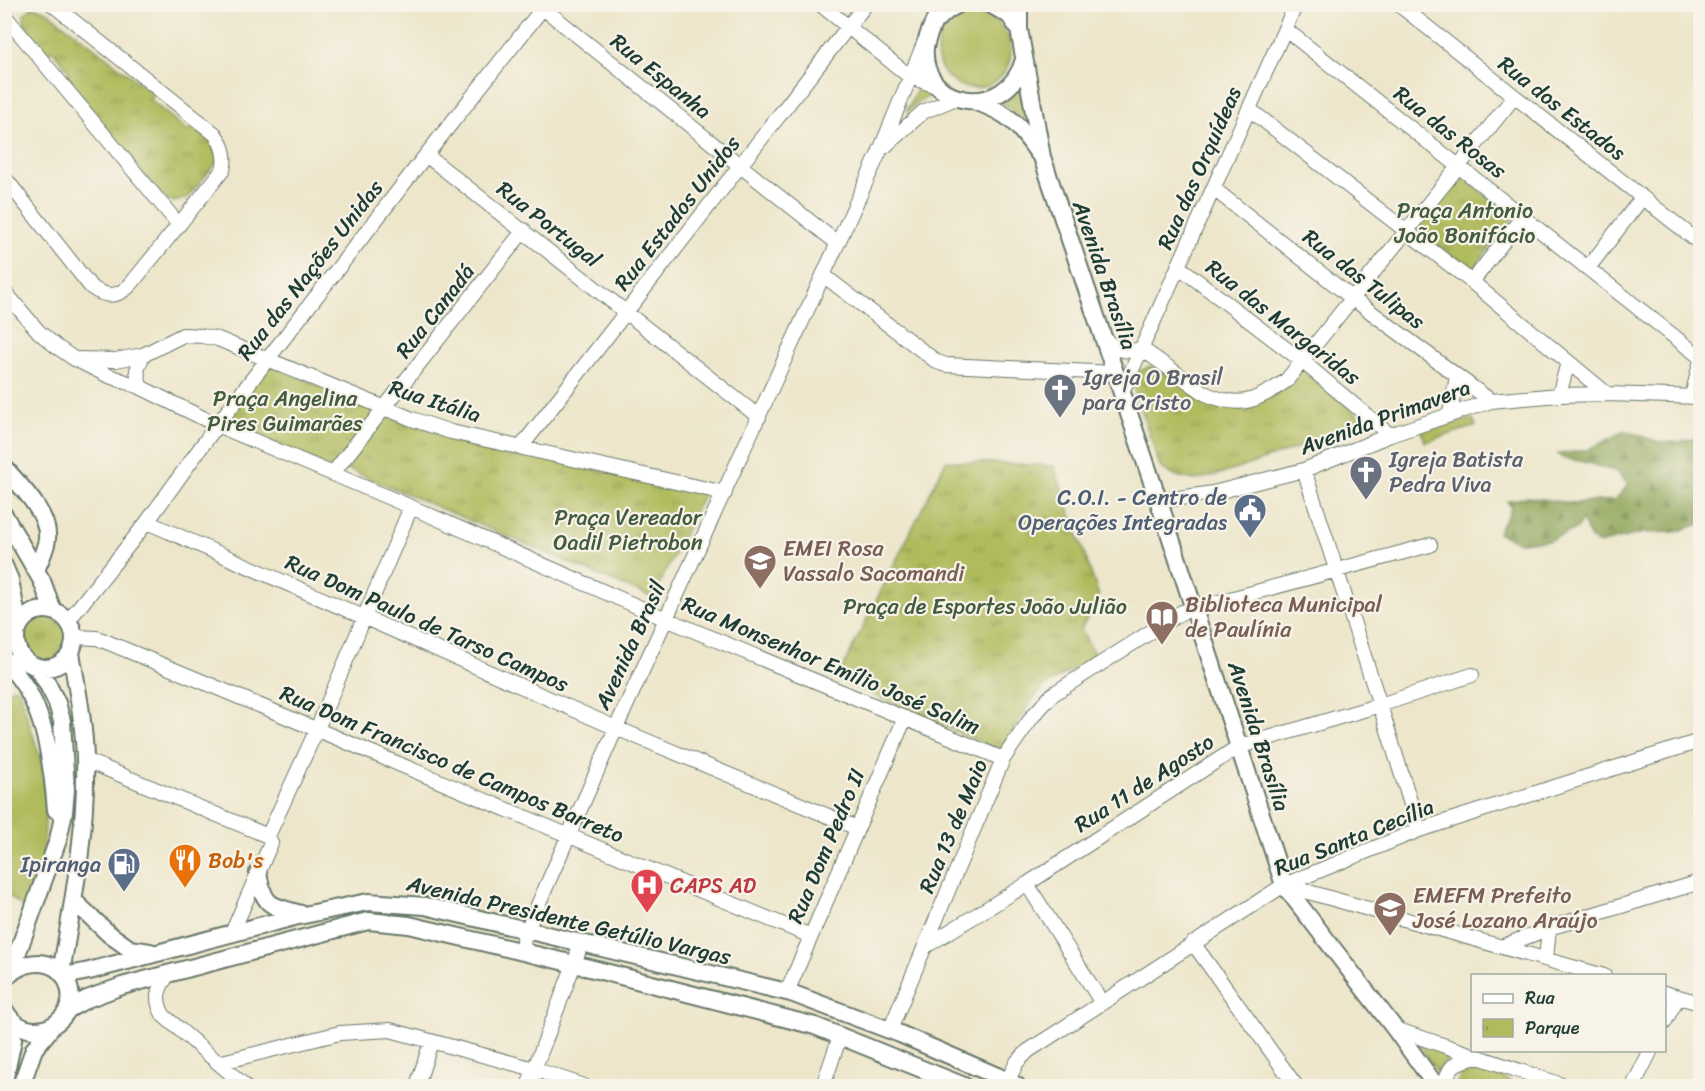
<svg xmlns="http://www.w3.org/2000/svg" width="1705" height="1091" viewBox="0 0 1705 1091" font-family="Sriracha,sans-serif">
	<style>
		.green { fill: #b0bb5d; stroke: #687c48; stroke-width: 1.5 }
		.forest { fill: url(#forest-firs); stroke: #567044; stroke-width: 1.5 }
		.park { fill: url(#park-tufts); stroke: #687c48; stroke-width: 1.5 }
		.lines { fill: none; stroke-linecap: round; stroke-linejoin: round }
		.minor-casing { stroke: #677869; stroke-width: 16 }
		.major-casing { stroke: #677869; stroke-width: 20 }
		.minor { stroke: #fff; stroke-width: 14 }
		.major { stroke: #fff; stroke-width: 16 }
		.labels { text-anchor: middle; dominant-baseline: central; stroke-width: 4.5; stroke-linejoin: round; paint-order: stroke }
		.street-label { font-size: 22px; fill: #1f3d34; stroke: #f7f3e8 }
		.park-label { font-size: 22px; fill: #435c3e; stroke: #f7f3e8 }
		.worship-label { font-size: 22px; fill: #5b616d; stroke: #f7f3e8; text-anchor: start }
		.service-label { font-size: 22px; fill: #4e5e75; stroke: #f7f3e8; text-anchor: end }
		.education-label { font-size: 22px; fill: #785e54; stroke: #f7f3e8; text-anchor: start }
		.food-label { font-size: 22px; fill: #c56008; stroke: #f7f3e8; text-anchor: start }
		.health-label { font-size: 22px; fill: #be3a42; stroke: #f7f3e8; text-anchor: start }
	</style>
	<defs>
		<pattern id="forest-firs" width="22" height="20" patternUnits="userSpaceOnUse" patternTransform="scale(1.5)"><rect width="22" height="20" fill="#8ca354"/><path d="M5 1l3.5 6h-7zM16 11l3.5 6h-7z" fill="#728646"/></pattern>
		<pattern id="park-tufts" width="24" height="20" patternUnits="userSpaceOnUse" patternTransform="scale(1.5)"><rect width="24" height="20" fill="#b0bb5d"/><path d="M3 7l-1-3M5 7V3M7 7l1-3M15 17l-1-3M17 17v-4M19 17l1-3" fill="none" stroke="#8f994e"/></pattern>
	</defs>
	<rect width="100%" height="100%" fill="#f7f3e8"/>
	<filter id="ink" filterUnits="userSpaceOnUse"><feTurbulence type="fractalNoise" baseFrequency=".0167" numOctaves="2"/><feDisplacementMap in="SourceGraphic" scale="12" xChannelSelector="R" yChannelSelector="G"/><feConvolveMatrix kernelMatrix="1 2 1 2 8 2 1 2 1" color-interpolation-filters="sRGB"/></filter>
	<filter id="wash" filterUnits="userSpaceOnUse"><feTurbulence type="fractalNoise" baseFrequency=".008" numOctaves="4" result="noise"/><feDisplacementMap in="SourceGraphic" scale="24" xChannelSelector="R" yChannelSelector="G"/><feGaussianBlur stdDeviation="1.35" result="paint"/><feColorMatrix in="noise" values="0 0 0 0 0 0 0 0 0 0 0 0 0 0 0 0 0 1.4 0 .05"/><feComposite in="paint" operator="in"/></filter>
	<g filter="url(#wash)">
		<rect width="100%" height="100%" fill="#ede6cb"/>
		<path class="green" d="M937 51a37 37 0 1 1 74 0a37 37 0 1 1-74 0Z
			M920 84 936 92 919 102 906 112Z
			M1473 419 1476 426 1425 442 1422 431Z
			M13 687 19 689 43 768 46 809 43 854 28 911 5 893 4 697Z"/>
		<path class="forest" d="M1625 431C1635 432 1643 437 1653 440 1669 445 1685 441 1700 437V524L1675 532 1643 533 1598 544 1591 539 1582 519 1577 529 1550 540 1519 542 1498 533C1501 523 1509 517 1511 507L1507 501 1528 497 1570 503 1615 500 1628 485 1618 472 1581 461 1562 458 1558 454 1587 450Z"/>
		<path class="park" d="M33 7 45 10 154 94 150 100 188 131 192 126 214 144 217 159 216 163 187 198 174 202 162 197 64 76 69 71 52 50 47 54 24 25V14Z
			M1020 86 1028 124 1000 100Z
			M1460 175 1513 218 1471 272 1417 228Z
			M268 364 379 410 332 469 223 424Z
			M1150 366 1172 377 1211 403 1248 409 1272 397 1302 370 1368 423 1231 471 1196 480 1175 476 1160 467 1134 388 1140 371Z
			M385 417 483 444 704 493 653 598 345 468Z
			M946 461 1054 466 1099 596 1081 629 1095 656 1045 686 1032 700 1001 751 837 679Z
			M23 639a22 22 0 1 1 44 0a22 22 0 1 1-44 0Z
			M1418 1043 1452 1054 1437 1072Z
			M1473 1071C1485 1074 1507 1075 1514 1086H1455L1462 1075Z"/>
	</g>
	<g filter="url(#ink)">
		<g class="lines">
			<g class="minor-casing">
				<path id="minor" d="M820 4 909 76 941 88
					M1398 4 1700 243
					M543 8 837 243
					M4 15 179 225
					M1285 29 1700 357
					M1249 109 1472 282 1607 394
					M884 147 923 112 956 98
					M426 155 759 417
					M4 177 91 287C106 298 118 298 131 284L223 170C227 156 223 145 215 134L52 4
					M1214 189 1352 298 1491 401
					M1178 266 1302 361 1390 435
					M1588 268 1642 198
					M823 275 937 362 946 365 1115 373
					M1472 282 1523 216
					M4 291 39 332 57 347 73 358 109 376 140 387 217 425 411 507 666 619 1003 759
					M1104 338C1115 350 1125 353 1142 349
					M1142 349 1206 394C1241 409 1256 401 1286 381L1514 97
					M79 359 116 360 143 355 183 335 202 336 218 339 412 419 451 432 725 493
					M140 387 137 370 143 355
					M1122 392 1296 4
					M1559 395 1568 362
					M1692 396 1700 364
					M1450 413 1457 376
					M521 447 866 4
					M1304 470 1380 705 1419 830
					M333 473 524 230
					M1159 501 1213 493 1304 470 1390 435 1491 401 1559 395 1607 394 1700 397
					M147 522 616 728 857 828
					M68 621 147 522 217 425 267 360 426 155 546 4
					M75 637 97 638C336 736 572 839 811 936
					M4 641 16 638
					M4 660 28 663
					M85 760 268 836
					M1027 884 1102 1003
					M1284 885 1604 976
					M232 933 271 843 268 836 317 729 411 507
					M1193 943 1296 1086
					M926 946 1027 884 1238 747 1380 705 1472 675
					M1504 946 1549 928 1700 882
					M535 956 524 949 523 940 527 930 616 728 879 153 925 41
					M1546 959 1549 928
					M169 974C157 988 154 1000 164 1016L245 1086
					M4 983H5
					M787 992 905 718
					M1664 993 1700 1003
					M1664 1023 1678 997
					M1395 1029 1565 1086
					M890 1030 1003 759 1032 717 1053 694 1182 612 1430 545
					M218 1063 340 1033 390 1030 534 1069 584 1086
					M417 1086 431 1042
					M528 1086 574 964 578 953 576 942
					M823 1086 840 1036
					M1005 1086 1017 1062 1028 1051 1284 885 1419 830 1700 741
					M1445 1086C1448 1064 1456 1062 1477 1057
					M1633 1086 1651 1050"/>
			</g>
			<g class="major-casing">
				<path id="major" d="M942 4C936 19 927 33 925 48 920 109 1007 121 1024 60
					M990 4 1009 15 1019 29 1042 157 1163 514 1284 885 1395 1029 1436 1086
					M1019 4V29
					M936 20 948 10 959 4
					M976 102C1011 113 1019 126 1039 154
					M4 467C19 485 50 514 47 539 46 549 40 560 36 570
					M4 515 42 581 53 611
					M4 566 10 580 19 627
					M16 639a29 29 0 1 1 58 0a29 29 0 1 1-58 0Z
					M4 662C44 695 52 761 56 810
					M258 873C264 907 270 906 302 914
					M73 900 109 934 130 949 150 952
					M61 973C73 902 87 830 85 758 84 723 77 688 71 653
					M10 974 58 840 64 812 66 790 62 721 57 703 47 683 36 667
					M64 976 89 971 294 917 368 902 425 906 791 993 900 1034 997 1076 1017 1086
					M4 1009C10 1020 20 1029 33 1030 56 1031 76 1010 69 987 61 958 27 957 9 975
					M67 1010 87 999 122 986 368 921 409 925 574 964 815 1026 964 1086
					M4 1081 13 1040 9 1017
					M21 1086 34 1049 52 1027"/>
			</g>
			<use href="#minor" class="minor"/>
			<use href="#major" class="major"/>
		</g>
	</g>
	<defs>
		<g id="church-pin" transform="scale(1.725)"><path d="M0 17L-7.5 6A9.5 9.5 0 1 1 7.5 6Z" fill="#6b7280" stroke="#f7f3e8"/><path d="M-1.2-6h2.4v3.5h3.3v2.4h-3.3V6h-2.4V-.1h-3.3v-2.4h3.3Z" fill="#fff"/></g>
		<g id="civic-pin" transform="scale(1.725)"><path d="M0 17L-7.5 6A9.5 9.5 0 1 1 7.5 6Z" fill="#5c6f8a" stroke="#f7f3e8"/><path d="M-.6-6.5H3V-4.5H.6V-3L4-1V1h2V6H-6V1h2V-1L-.6-3ZM-1.2 2.5V6h2.4V2.5Z" fill="#fff"/></g>
		<g id="school-pin" transform="scale(1.725)"><path d="M0 17L-7.5 6A9.5 9.5 0 1 1 7.5 6Z" fill="#8d6e63" stroke="#f7f3e8"/><path d="M0-5L7-2L0 1L-7-2ZM-4 1L0 2.5L4 1V4Q0 6-4 4Z" fill="#fff"/></g>
		<g id="library-pin" transform="scale(1.725)"><path d="M0 17L-7.5 6A9.5 9.5 0 1 1 7.5 6Z" fill="#8d6e63" stroke="#f7f3e8"/><path d="M-6-4Q-3-5.5-.7-3.5V5Q-3 3-6 4ZM6-4Q3-5.5 .7-3.5V5Q3 3 6 4Z" fill="#fff"/></g>
		<g id="restaurant-pin" transform="scale(1.725)"><path d="M0 17L-7.5 6A9.5 9.5 0 1 1 7.5 6Z" fill="#e8710a" stroke="#f7f3e8"/><path d="M-5-6h1v4h1v-4h1v4h1v-4h1v5L-1.5 .5V6h-2V.5L-5-1ZM5-6V6H3V1.5H1.5Q1.5-4 5-6Z" fill="#fff"/></g>
		<g id="fuel-pin" transform="scale(1.725)"><path d="M0 17L-7.5 6A9.5 9.5 0 1 1 7.5 6Z" fill="#5c6f8a" stroke="#f7f3e8"/><path d="M-5.5-6h7V0h2V4h1.3V-2.5L3-4.5l.8-.8L6-3V5H2.5V1h-1V6h-7ZM-4.2-4.7v3.2H.2V-4.7Z" fill="#fff"/></g>
		<g id="hospital-pin" transform="scale(1.725)"><path d="M0 17L-7.5 6A9.5 9.5 0 1 1 7.5 6Z" fill="#e0444e" stroke="#f7f3e8"/><path d="M-5-5h3v3.5h4V-5h3V5h-3V1.5h-4V5h-3Z" fill="#fff"/></g>
	</defs>
	<g fill-rule="evenodd">
		<use href="#church-pin" x="1060" y="390"/>
		<use href="#church-pin" x="1366" y="472"/>
		<use href="#civic-pin" x="1250" y="510"/>
		<use href="#school-pin" x="760" y="561"/>
		<use href="#library-pin" x="1162" y="617"/>
		<use href="#restaurant-pin" x="185" y="860"/>
		<use href="#fuel-pin" x="124" y="864"/>
		<use href="#hospital-pin" x="647" y="885"/>
		<use href="#school-pin" x="1390" y="908"/>
	</g>
	<g class="labels">
		<g class="street-label">
			<text transform="translate(661 76) rotate(39)">Rua Espanha</text>
			<text transform="translate(1562 108) rotate(38)">Rua dos Estados</text>
			<text transform="translate(1450 132) rotate(38)">Rua das Rosas</text>
			<text transform="translate(1199 168) rotate(-66)">Rua das Orquídeas</text>
			<text transform="translate(677 213) rotate(-52)">Rua Estados Unidos</text>
			<text transform="translate(549 224) rotate(38)">Rua Portugal</text>
			<text transform="translate(310 270) rotate(-52)">Rua das Nações Unidas</text>
			<text transform="translate(1105 275) rotate(71)">Avenida Brasília</text>
			<text transform="translate(1364 279) rotate(38)">Rua das Tulipas</text>
			<text transform="translate(435 311) rotate(-52)">Rua Canadá</text>
			<text transform="translate(1283 322) rotate(38)">Rua das Margaridas</text>
			<text transform="translate(435 401) rotate(18)">Rua Itália</text>
			<text transform="translate(1385 417) rotate(-20)">Avenida Primavera</text>
			<text transform="translate(427 623) rotate(24)">Rua Dom Paulo de Tarso Campos</text>
			<text transform="translate(630 645) rotate(-65)">Avenida Brasil</text>
			<text transform="translate(831 665) rotate(23)">Rua Monsenhor Emílio José Salim</text>
			<text transform="translate(1259 736) rotate(72)">Avenida Brasília</text>
			<text transform="translate(452 764) rotate(23)">Rua Dom Francisco de Campos Barreto</text>
			<text transform="translate(1144 783) rotate(-33)">Rua 11 de Agosto</text>
			<text transform="translate(953 826) rotate(-67)">Rua 13 de Maio</text>
			<text transform="translate(1354 837) rotate(-22)">Rua Santa Cecília</text>
			<text transform="translate(826 846) rotate(-67)">Rua Dom Pedro II</text>
			<text transform="translate(569 920) rotate(13)">Avenida Presidente Getúlio Vargas</text>
		</g>
		<g class="park-label">
			<text x="1465" y="210">Praça Antonio<tspan x="1465" dy="25">João Bonifácio</tspan></text>
			<text x="285" y="398">Praça Angelina<tspan x="285" dy="25">Pires Guimarães</tspan></text>
			<text x="628" y="517">Praça Vereador<tspan x="628" dy="25">Oadil Pietrobon</tspan></text>
			<text x="985" y="606">Praça de Esportes João Julião</text>
		</g>
		<g class="worship-label">
			<text x="1083" y="377">Igreja O Brasil<tspan x="1083" dy="25">para Cristo</tspan></text>
			<text x="1389" y="459">Igreja Batista<tspan x="1389" dy="25">Pedra Viva</tspan></text>
		</g>
		<g class="service-label">
			<text x="1227" y="497">C.O.I. - Centro de<tspan x="1227" dy="25">Operações Integradas</tspan></text>
			<text x="101" y="864">Ipiranga</text>
		</g>
		<g class="education-label">
			<text x="783" y="548">EMEI Rosa<tspan x="783" dy="25">Vassalo Sacomandi</tspan></text>
			<text x="1185" y="604">Biblioteca Municipal<tspan x="1185" dy="25">de Paulínia</tspan></text>
			<text x="1413" y="895">EMEFM Prefeito<tspan x="1413" dy="25">José Lozano Araújo</tspan></text>
		</g>
		<g class="food-label">
			<text x="208" y="860">Bob's</text>
		</g>
		<g class="health-label">
			<text x="670" y="885">CAPS AD</text>
		</g>
	</g>
	<rect width="1705" height="1091" fill="none" stroke="#f7f3e8" stroke-width="24"/>
	<rect x="1471" y="974" width="195" height="78" fill="#f7f3e8" stroke="#a1aaa0" stroke-width="1.5"/>
	<rect x="1483" y="994" width="30" height="9" fill="#ffffff" stroke="#a1aaa0" stroke-width="1.5"/>
	<text x="1525" y="1004" font-size="18" fill="#1f3d34">Rua</text>
	<rect x="1483" y="1019" width="30" height="18" fill="url(#park-tufts)" stroke="#a1aaa0" stroke-width="1.5"/>
	<text x="1525" y="1034" font-size="18" fill="#1f3d34">Parque</text>
</svg>
